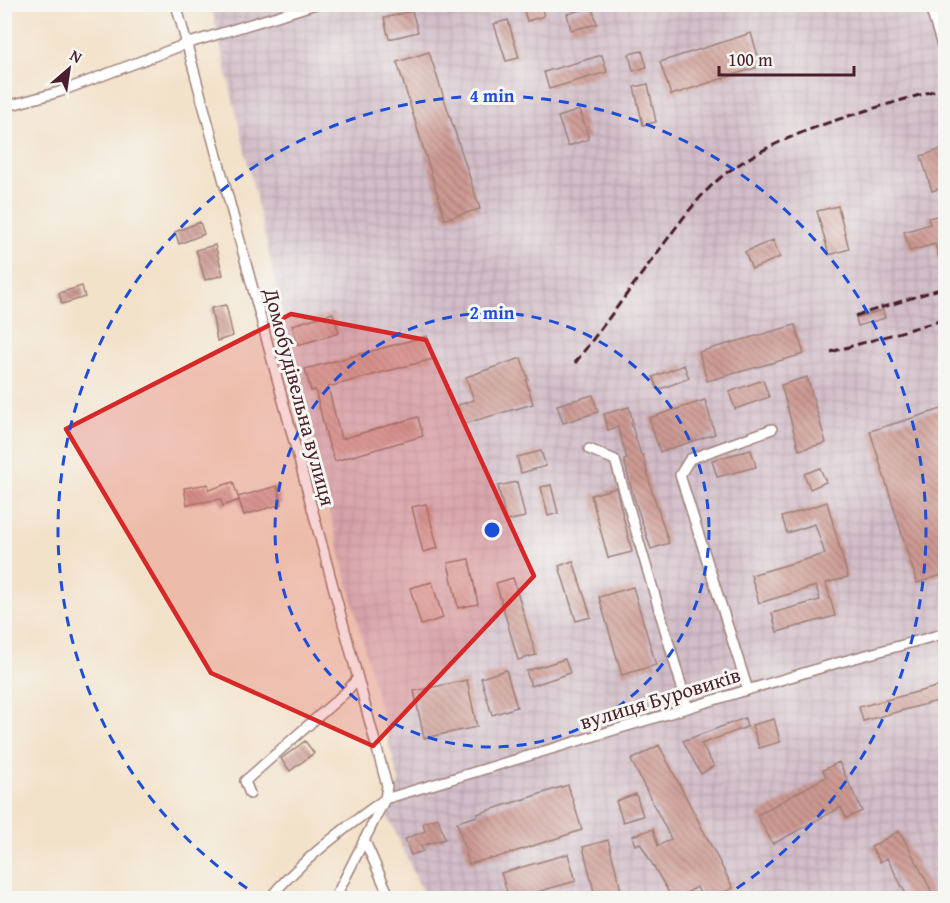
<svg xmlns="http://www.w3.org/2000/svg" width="950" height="903" viewBox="0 0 950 903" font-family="'Gentium Book Plus',serif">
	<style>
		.industrial { fill: url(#industrial-grid) }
		.building { fill: url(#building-back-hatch) }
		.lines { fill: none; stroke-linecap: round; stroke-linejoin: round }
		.minor-casing { stroke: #9e807a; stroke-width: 12 }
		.minor { stroke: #fff; stroke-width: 9 }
		.rail { stroke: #4a1f2b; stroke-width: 3; stroke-dasharray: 9 4.5; stroke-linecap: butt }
		.marked { fill: #d62828; fill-opacity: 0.2; stroke: #d62828; stroke-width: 4.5; stroke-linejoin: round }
		.ring { fill: none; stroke: #1d4ed8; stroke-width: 3; stroke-dasharray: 10 8 }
		.labels { text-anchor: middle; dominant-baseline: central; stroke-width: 6; stroke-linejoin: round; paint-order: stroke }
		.street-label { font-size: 21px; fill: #4a1f2b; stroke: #f6f6f2 }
		.centre { fill: #1d4ed8; stroke: #f6f6f2; stroke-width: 3 }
		.ring-label { font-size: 18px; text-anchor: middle; font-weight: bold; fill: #1d4ed8; stroke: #f6f6f2; stroke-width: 6; stroke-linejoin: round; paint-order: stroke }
	</style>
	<defs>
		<pattern id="industrial-grid" width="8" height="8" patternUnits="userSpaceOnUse" patternTransform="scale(1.5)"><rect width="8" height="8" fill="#d2bdc8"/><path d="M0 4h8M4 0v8" fill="none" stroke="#b6a2ac"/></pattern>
		<pattern id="building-back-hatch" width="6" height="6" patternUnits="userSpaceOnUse" patternTransform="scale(1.5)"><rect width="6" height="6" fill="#cd9992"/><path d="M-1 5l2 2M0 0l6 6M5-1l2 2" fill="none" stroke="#a87c77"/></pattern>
	</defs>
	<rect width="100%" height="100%" fill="#f6f6f2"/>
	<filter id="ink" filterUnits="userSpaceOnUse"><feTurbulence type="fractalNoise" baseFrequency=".0167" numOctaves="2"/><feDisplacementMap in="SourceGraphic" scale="12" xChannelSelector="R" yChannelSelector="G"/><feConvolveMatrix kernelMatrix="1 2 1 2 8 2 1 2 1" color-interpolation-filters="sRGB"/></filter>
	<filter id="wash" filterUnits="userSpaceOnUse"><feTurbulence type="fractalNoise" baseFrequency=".008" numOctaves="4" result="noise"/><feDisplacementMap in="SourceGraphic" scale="24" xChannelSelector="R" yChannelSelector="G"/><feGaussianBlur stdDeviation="1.35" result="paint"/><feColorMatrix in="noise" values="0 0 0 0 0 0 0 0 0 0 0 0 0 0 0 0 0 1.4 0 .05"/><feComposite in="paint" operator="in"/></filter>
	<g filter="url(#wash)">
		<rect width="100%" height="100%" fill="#f3e2ca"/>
		<path class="industrial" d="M211 5H945V898H425L388 816 399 782 327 502Z"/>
		<g id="blocks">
			<path class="building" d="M522 4H540L544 16 527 21Z
				M592 7 597 24 571 30 567 14Z
				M412 11 418 32 389 39 384 18Z
				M508 20 519 58 506 61 494 24Z
				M751 33 761 66 671 95 660 62Z
				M642 51 647 67 633 71 629 54Z
				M429 52 480 209 445 219 397 62Z
				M602 55 607 72 549 89 544 72Z
				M648 84 656 122 643 125 634 87Z
				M580 110 589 139 568 146 558 117Z
				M945 148V187L932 191 921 156Z
				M838 206 849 249 829 255 817 211Z
				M945 214V272H943L935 244 910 251 904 232 930 224 928 218Z
				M200 222 204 234 179 244 175 232Z
				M773 240 780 257 752 269 745 252Z
				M215 245 223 275 205 280 196 250Z
				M82 286 85 297 62 304 59 293Z
				M226 305 233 336 217 341 211 308Z
				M883 310 885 318 858 326 856 318Z
				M333 313 339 333 298 345 292 325Z
				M795 325 804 354 707 381 699 352Z
				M427 336 433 359 328 387 341 439 418 417 423 436 335 461 328 442 315 390 311 391 305 369Z
				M521 358 528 379 526 380 533 404 463 424 458 405 474 400 466 377Z
				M684 365 689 378 658 390 653 377Z
				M807 377 826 443 799 450 781 385Z
				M763 380 769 397 735 409 729 392Z
				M593 395 598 412 563 423 557 405Z
				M705 400 715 434 660 452 649 418Z
				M629 407 633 423H631L641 455H643L651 488 669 543 651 549 634 498 624 460 627 459 618 427 608 430 604 414Z
				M945 408V574L917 583 870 431Z
				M751 450 756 467 717 477 712 460Z
				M541 451 546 466 521 473 517 457Z
				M820 468 826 482 810 489 804 474Z
				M233 482 239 500 223 506 220 499 187 505 184 488 208 484 209 490Z
				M517 482 525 517 506 521 498 486Z
				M551 485 558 513 548 516 541 487Z
				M277 486 282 504 244 515 238 497Z
				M616 488 632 552 608 558 591 495Z
				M827 502 848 577 826 583 835 616 777 632 772 613 820 600 816 586 759 603 751 575 825 554 815 524 787 533 782 517Z
				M426 504 438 548 423 552 412 507Z
				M469 559 478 604 458 608 448 563Z
				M573 561 591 617 576 621 559 566Z
				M513 578 536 655 518 660 496 583Z
				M432 582 443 618 421 625 410 588Z
				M633 587 656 665 622 675 599 597Z
				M565 659 570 673 531 686 526 671Z
				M506 670 517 707 492 715 481 678Z
				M467 680 477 727 424 738 414 691Z
				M944 685 945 699 863 721 859 707Z
				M745 718 747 727 701 744 714 766 701 774 683 741Z
				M774 719 780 742 759 748 752 725Z
				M305 741 314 753 290 771 281 759Z
				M659 745 733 888 712 898H702L697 887 677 898H672L640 843 635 845 632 836 653 829 658 846 671 839 631 760Z
				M839 762 862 811 846 818 841 807 773 844 757 815 826 777 823 770Z
				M568 785 582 830 492 859 491 858 469 864 457 822 478 816 477 814Z
				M636 794 643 816 623 822 616 801Z
				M438 818 445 839 421 846 423 851 411 855 405 839 425 831 423 823Z
				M899 831 908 846 935 898H908L887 858 880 862 871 847Z
				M608 840 623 898H578L577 896 594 892 583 847Z
				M568 854 576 881 516 898H509L501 873Z"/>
		</g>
	</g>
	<g filter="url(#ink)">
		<use href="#blocks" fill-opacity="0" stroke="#9e807a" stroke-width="1.5"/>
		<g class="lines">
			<g class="minor-casing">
				<path id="minor" d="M176 4 387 786 385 799 335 898
					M929 4 946 58
					M4 107 59 92 186 44 316 4
					M589 449 615 460 688 708
					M748 690 680 475 690 459 772 429
					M250 794 245 781 346 692 357 679
					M364 839 390 898
					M270 898C298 863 347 826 385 799L837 663 946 633"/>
			</g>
			<use href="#minor" class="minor"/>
			<path class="rail" d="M855 316 946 287
				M831 352 946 319
				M575 363C603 326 630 290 657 253 679 224 700 192 729 171 793 126 873 110 946 87"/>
		</g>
	</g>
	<path class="marked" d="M291 314 426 340 534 576 373 746 211 673 66 429Z"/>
	<g class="ring">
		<circle cx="492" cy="530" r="217"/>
		<path d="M262 898A434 434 0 1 1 722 898"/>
	</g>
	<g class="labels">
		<g class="street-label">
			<text transform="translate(300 397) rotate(75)">Домобудівельна вулиця</text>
			<text transform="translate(660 698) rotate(-17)">вулиця Буровиків</text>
		</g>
	</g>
	<circle cx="492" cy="530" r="9" class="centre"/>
	<g class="ring-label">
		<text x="492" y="102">4 min</text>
		<text x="492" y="319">2 min</text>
	</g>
	<rect width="950" height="903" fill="none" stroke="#f6f6f2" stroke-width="24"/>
	<g transform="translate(69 69) rotate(29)" stroke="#f6f6f2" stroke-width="4.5" paint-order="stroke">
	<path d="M0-4.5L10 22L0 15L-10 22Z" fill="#4a1f2b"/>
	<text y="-9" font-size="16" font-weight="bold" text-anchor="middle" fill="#4a1f2b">N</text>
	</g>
	<path d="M719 66v9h135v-9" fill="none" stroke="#4a1f2b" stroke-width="3"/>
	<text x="728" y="66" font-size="18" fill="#4a1f2b" stroke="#f6f6f2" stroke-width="4.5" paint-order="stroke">100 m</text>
</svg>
